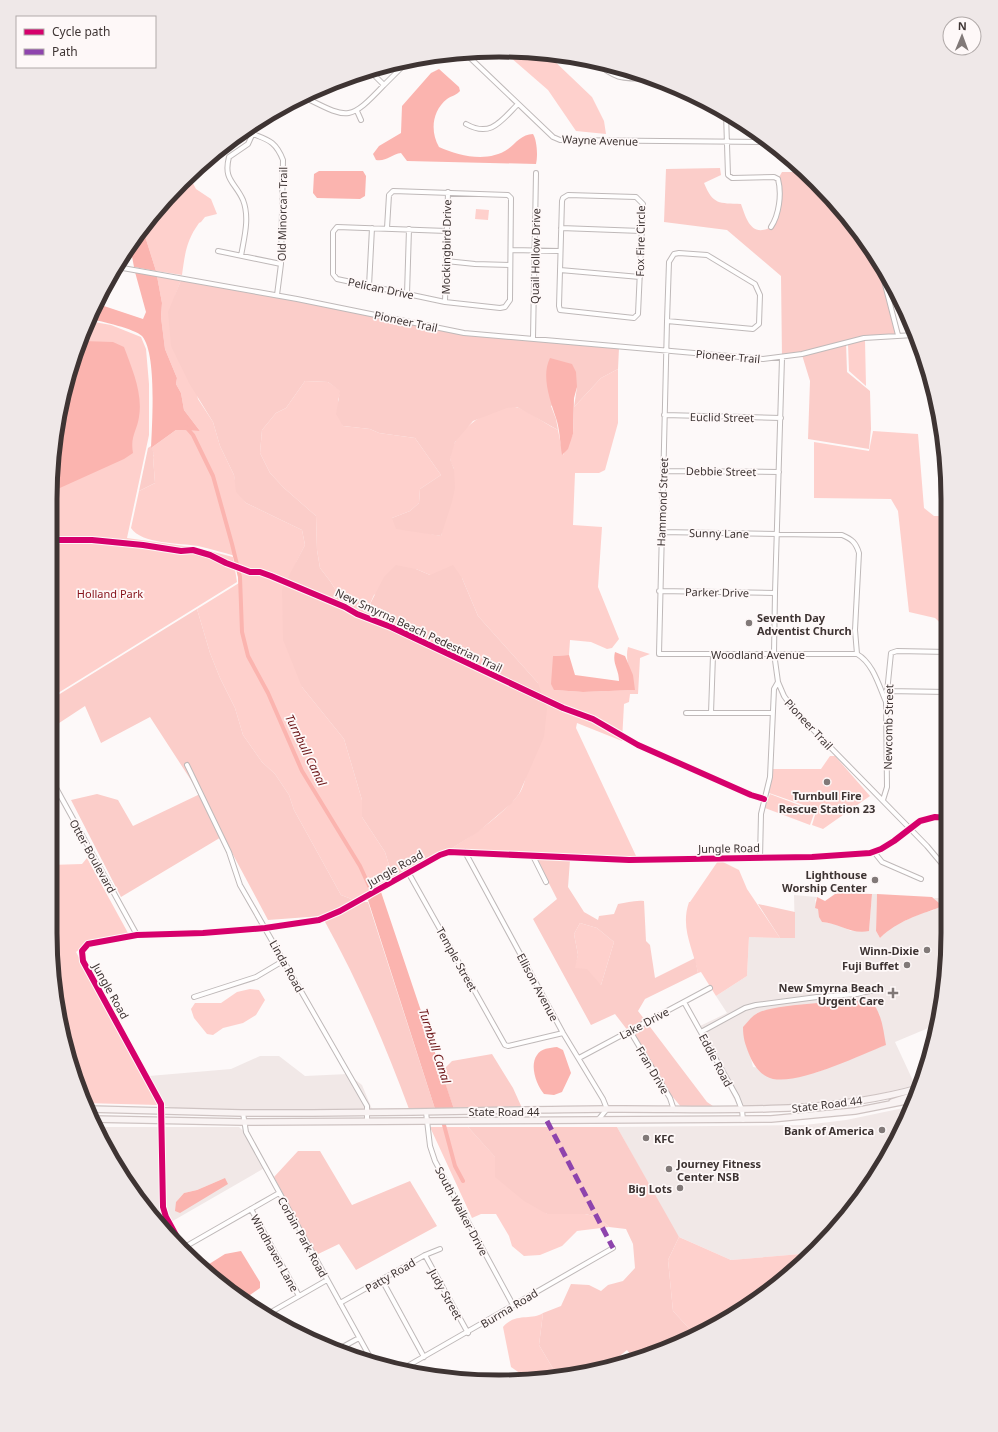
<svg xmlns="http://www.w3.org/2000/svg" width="998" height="1432" viewBox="0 0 998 1432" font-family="'Noto Sans',sans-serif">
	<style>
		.built { fill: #f1e8e7; fill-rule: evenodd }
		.green { fill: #fed0cc }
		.forest { fill: #fbcdc9; fill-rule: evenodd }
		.water { fill: #fbb4af }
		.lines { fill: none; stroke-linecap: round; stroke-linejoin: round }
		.canal { stroke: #fbb4af; stroke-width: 4 }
		.minor-casing { stroke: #bfb9b9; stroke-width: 6 }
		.major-casing { stroke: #cec3c2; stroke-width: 8 }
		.minor { stroke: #fffefe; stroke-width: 4 }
		.major { stroke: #f9f3f3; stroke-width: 5.5 }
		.quiet { stroke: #8e44ad; stroke-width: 5; stroke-dasharray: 10 5; stroke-linecap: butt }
		.cycleway-casing { stroke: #fef8f8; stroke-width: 8 }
		.cycleway { stroke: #d6006c; stroke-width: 6 }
		.poi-dot { fill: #817978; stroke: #fef8f8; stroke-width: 1.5 }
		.labels { text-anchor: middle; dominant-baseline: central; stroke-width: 3.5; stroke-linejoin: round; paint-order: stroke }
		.street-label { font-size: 11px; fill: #3e3433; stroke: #fef8f8 }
		.park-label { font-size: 11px; fill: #850f17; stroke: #fef8f8 }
		.poi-label { font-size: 11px; font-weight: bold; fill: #3e3433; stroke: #fef8f8; text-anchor: end }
		.water-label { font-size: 12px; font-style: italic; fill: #6d1618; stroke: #fef8f8 }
		.rim { fill: none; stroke: #3e3433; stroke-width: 5 }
	</style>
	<rect width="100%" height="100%" fill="#fdf9f9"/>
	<path class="built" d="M872 894H877L876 931 880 938 893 926 922 913 934 910 936 901 934 898H948V933L938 1024 895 1042 915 1085 863 1098 820 1103 738 1107 702 1034 746 1010 757 1007 817 999 857 996 885 990 884 986 857 992 817 994 756 1003 744 1006 700 1030 698 1027 727 1013 716 996 747 976 749 937 795 938 794 895 817 897 815 900 822 922 839 925 851 931 869 930ZM823 1003 879 1013 885 1045 818 1072 807 1074 753 1067 743 1027 757 1013 772 1009Z
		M260 1056H279L305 1076 348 1074 362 1085 372 1109H181L164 1106 149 1076 231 1069Z
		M913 1106 872 1183 816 1251 813 1253 731 1260 677 1236 617 1127 805 1125 846 1120Z
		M96 1127H239L250 1137 268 1166 164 1226 155 1216 151 1205 146 1206 126 1182ZM225 1178 176 1202 184 1193 197 1190Z"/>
	<path class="green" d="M502 50 548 55 592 97 604 121 606 134 576 131 548 90Z
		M189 176 196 189 211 199 217 214 205 217 201 222 199 223C186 241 185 254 182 275L156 271 145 236 147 221Z
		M476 209 489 210 488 220 475 219Z
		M157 276 181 280 175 296 198 399 213 422 220 446 234 475 237 491 246 503 302 530 305 545 296 563 302 687 344 739 362 800V817L385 852 393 878 354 900 341 895 294 810 289 795 275 774 262 762 243 735 235 708 220 678 210 653 197 609 239 583 235 556C223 552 210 549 198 546 180 543 141 544 131 528L139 491 155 483 153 457 154 454 151 448 176 430 200 431 184 410 181 393 176 384 177 378 165 349 161 317 162 303Z
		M89 321 111 325 141 337 146 349 149 384V435L127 538 198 548 233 557 237 582 50 698V499L59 412Z
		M865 340 866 386 849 371 848 344Z
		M618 369V423L605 470 599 473H575L573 525 602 527 598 587 619 639 612 648 607 649 591 642 570 640 569 655 553 656 554 690 583 692 634 690C633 675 624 662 628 647L650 654 640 658 638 694H630L629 702 624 704 622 741 577 723 576 728 637 858 449 850C472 836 502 816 519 794 531 779 535 706 538 683L478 616 462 578 430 575 416 569 374 595 369 606 354 611 342 605 341 598 330 581 320 568 317 550 316 516 284 488 270 473 260 453 262 430 276 413 286 408 305 381 328 382 341 391 338 400 343 426 370 429 379 433 415 438 441 475 420 489 419 503 410 511 392 518 421 532 441 536 454 469C453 466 450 462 450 458 452 431 489 406 515 407 522 407 549 426 558 430L563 455 573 434 574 407 601 378Z
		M873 431 918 434 924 508 934 516H948V630L935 618 909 612 898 511 891 499 814 498V442L869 451Z
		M830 756H835L870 796 823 829 812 825 816 812 815 809 769 793 772 769H821Z
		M770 794 815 811 810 825 765 808Z
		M87 858 128 933 127 934 88 942 76 952 158 1105 84 1103 65 1049 50 933V865L82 864Z
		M718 861H721L739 870 747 889 780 938 749 937 747 976 716 996 701 972 698 973C693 948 680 928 689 902H690Z
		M580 923 597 928 614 942 601 985 574 968 578 955 574 934Z
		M250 989 259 990 265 1000 256 1015 243 1023 223 1028 213 1035 207 1034 194 1018 191 1009 195 1003H221L237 992Z
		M430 1127H468L547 1214H585L598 1217 609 1227 577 1231 562 1246 540 1255 524 1256 512 1246 509 1236 496 1214H481L472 1218Z
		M679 1237 731 1260 813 1253 749 1306 696 1336 673 1311 668 1260Z
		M543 1313 539 1345 558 1377 526 1381 524 1376 511 1367 503 1327C516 1312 531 1321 543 1313Z"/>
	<path class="forest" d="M720 168 721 175 704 183C713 205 719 203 741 204 746 218 751 238 771 227 779 215 782 194 778 179L782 172H805L817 182 855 226 881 268 898 335 846 342 847 372 870 391 871 429 869 449 808 439 810 381 802 355 782 358 781 276 727 230 664 222 666 169Z
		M181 280 297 301 464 335 619 348 618 369 601 378 574 407 577 387 551 406 556 419 558 430 517 407 507 408 473 421 455 442 450 459 454 469 455 488 452 502 441 536 396 529 392 518 410 511 419 503 420 489 441 475 415 438 379 433 370 429 343 426 336 414 340 391 328 382 305 381 286 408 276 413 262 430 260 453 270 473 284 488 316 516 317 550 320 568 330 581 341 598 342 605 354 611 369 606 384 577 396 565 416 569 430 575 453 565 462 578 478 616 538 683 547 709 544 737 519 794 511 804 478 832 449 850 439 853 393 878 385 852 362 817V800L344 739 302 687 283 640 282 589 305 545 302 530 246 503 236 492 234 475 220 446 213 422 189 383 171 346 168 312Z
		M151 446 154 454 153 457 155 483 139 491 148 448Z
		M197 609 210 653 220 678 235 708 243 735 262 762 275 774 289 795 294 810 341 895 354 900 322 916 268 920 223 836 121 897 71 800 97 794 118 800 133 826 200 794 150 717 101 743 85 706 50 729V700Z
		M536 858 570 860 568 887 584 912 598 920 599 916 614 914 618 904C627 903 634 900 644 901L646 941 650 945 655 978 695 958 698 973 645 999 638 1011 707 1102 716 1108H682L646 1065 635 1040 615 1014 591 1025 533 919 557 899ZM580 923 597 928 614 942 601 985 587 969 575 968 578 955 574 934Z
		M361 902H368L435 1109H409C385 1044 358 981 324 920Z
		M758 904 795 912V938H780Z
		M492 1054 513 1088 522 1108 454 1109 441 1072 452 1061Z
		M468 1127H617L679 1237 668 1260 673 1311 696 1336 633 1358 627 1350 606 1367 586 1373 558 1377 539 1345 543 1313 561 1306 571 1284 589 1285 601 1291 608 1285 623 1281 635 1268 633 1244 626 1229 609 1227 598 1217 585 1214H547L524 1201 495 1177V1157Z
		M298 1151H320L352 1205 410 1181 437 1226 356 1270 339 1244 316 1255 274 1177Z"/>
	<path class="water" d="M439 69 459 87 460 91C457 95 451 96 447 99 432 111 430 131 439 147 459 156 488 163 508 149 516 143 522 134 533 134 537 140 538 156 536 164L407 161 401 153C392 154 386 162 376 160L373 154 379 146 401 133 402 106 431 73Z
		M319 171H363L366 176 365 196 360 199 317 198 313 193 314 174Z
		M147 221 145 236 156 271 134 267 130 246Z
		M135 272 157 276 162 303 161 317 165 349 177 378 176 384 181 393 184 410 200 431 176 430 151 448C152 424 157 353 142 336 135 329 101 321 90 319L95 305H101L143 319 146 312Z
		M83 341 113 342 124 347C132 369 143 393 139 417 137 431 130 436 133 453L124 459 51 492 59 412Z
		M550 358 572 364 576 372 577 387 574 398 573 434 568 449 562 455C560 443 560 430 556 418 550 400 541 376 550 358Z
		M615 652 625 656 633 675 635 690 583 692 554 690 551 684 553 656 569 655 575 675 619 681C619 669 612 664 615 652Z
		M381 892 454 1109H435L368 900Z
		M842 893 872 894 869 931C852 935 839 923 822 922L819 917 818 909 815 908 817 897 825 901 835 894Z
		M877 894 932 897 939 903 940 907C917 916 899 920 880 938L876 931Z
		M870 1000C882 1012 883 1029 886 1045 857 1056 802 1084 773 1079 760 1076 753 1064 749 1054 745 1044 743 1038 743 1027 747 1023 751 1017 756 1014 770 1004 849 1001 870 1000Z
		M557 1047 563 1050 571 1073 562 1092 554 1095 544 1094C537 1086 529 1066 537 1055 541 1048 550 1048 557 1047Z
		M225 1178 228 1184 180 1213 175 1211 176 1202 184 1193 197 1190Z
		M241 1251 260 1282V1288L243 1300 205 1272 206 1266 225 1254Z"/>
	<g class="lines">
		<path class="canal" d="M186 427 193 435 213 476 232 544 240 577 242 632 248 656 268 693 302 771 360 866 376 901
			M444 1125 455 1166 463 1181"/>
		<g class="minor-casing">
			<path id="minor" d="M465 53 553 137 560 140 769 142
				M592 60C617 80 620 79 652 78
				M384 85 410 59
				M304 97C348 119 349 122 384 85L370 71
				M357 111 361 120
				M726 114 728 175 732 178 774 177 778 179C782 194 779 215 771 227
				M466 124C491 138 501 121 518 104
				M244 130C264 140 274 137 283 160L281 264 277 295
				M568 195 636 197 643 204 638 314 634 318 560 310 559 306 562 201 563 198Z
				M387 228 389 195 393 191 508 195 511 198 510 300 505 307 500 308 445 302 337 279 333 274V232L337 227 447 231
				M561 228 641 231
				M511 250 560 251
				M218 251 281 264
				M679 253 707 255 755 284 760 295 759 324 753 329 667 321 669 262 674 254Z
				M241 256C244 238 250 218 243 200 235 182 223 180 229 157L248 144 253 133
				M446 261 475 264 510 265
				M880 265 898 335
				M117 267 297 299 464 333 763 359 802 354 864 338 914 335
				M560 270 640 277
				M369 286 372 228
				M407 294 409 229
				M445 302 448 192
				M667 321 659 654H857
				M533 338 536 173
				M782 358 775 593 774 653 778 682 784 696 794 710 927 846 948 871
				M664 415 781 418
				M663 471 779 472
				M661 532 842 535C852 539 856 543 859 553L855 630 857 654C873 663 879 686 886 702
				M659 591 775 593
				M886 691 948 692
				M686 713H772
				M711 713 713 655
				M187 765 229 852 240 885 367 1106V1122
				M50 777 137 935
				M883 800 887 787 886 702 891 653 897 651 948 652
				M465 852 563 1033 603 1099 607 1109 598 1120
				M874 852 882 862 921 879
				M533 856 546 882
				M760 858 761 814 770 777 774 689 778 682
				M408 872 505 1045 508 1046 563 1033
				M194 997 256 977 283 961
				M684 1002 737 1097 742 1110 743 1120
				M630 1031 670 1098 674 1110
				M701 1032 745 1008 756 1005 817 997 857 994 882 988
				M579 1058 710 988
				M426 1112 430 1146 435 1161 513 1305
				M243 1113 246 1132 371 1359
				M251 1209 299 1296
				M183 1248 166 1217 163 1207 161 1104 83 961 82 951 88 944 137 935 203 933 265 928 319 920 340 911 440 855 449 852 629 860 812 857 870 853 881 849 894 841 920 821 935 817 948 818
				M183 1248 279 1193
				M425 1255 468 1333
				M382 1280 424 1357
				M340 1303 425 1255 440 1249
				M266 1315 327 1280
				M337 1350 359 1338
				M404 1368 613 1248"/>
		</g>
		<g class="major-casing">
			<path id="major" d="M892 1102 917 1094
				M86 1109C138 1110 190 1112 241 1113 363 1114 485 1110 606 1109 711 1108 816 1117 919 1088
				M92 1119 243 1122 771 1119 855 1111 916 1099"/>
		</g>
		<use href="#minor" class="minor"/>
		<use href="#major" class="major"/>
		<path class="quiet" d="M547 1121 613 1248"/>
		<g class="cycleway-casing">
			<path id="cycleway" d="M50 540H92L143 545 181 551 193 550 210 555 226 563 250 572H260L271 576 345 607 357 614 391 627 563 708 593 719 638 745 751 795 764 799
				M183 1248 166 1217 163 1207 161 1104 83 961 82 951 88 944 137 935 203 933 265 928 319 920 340 911 440 855 449 852 629 860 812 857 870 853 881 849 894 841 920 821 935 817 948 818"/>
		</g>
		<use href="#cycleway" class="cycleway"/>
	</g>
	<g class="poi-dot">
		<circle cx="749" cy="623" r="4"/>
		<circle cx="827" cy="782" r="4"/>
		<circle cx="875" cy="880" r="4"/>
		<circle cx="927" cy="950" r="4"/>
		<circle cx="907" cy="965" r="4"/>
		<path d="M891 987h4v4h4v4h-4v4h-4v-4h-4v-4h4z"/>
		<circle cx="882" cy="1130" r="4"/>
		<circle cx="646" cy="1138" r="4"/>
		<circle cx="669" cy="1169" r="4"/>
		<circle cx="680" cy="1188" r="4"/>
	</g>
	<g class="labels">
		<g class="street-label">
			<text transform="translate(600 140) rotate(2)">Wayne Avenue</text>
			<text transform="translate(282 214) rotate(-89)">Old Minorcan Trail</text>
			<text transform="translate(640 241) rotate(-89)">Fox Fire Circle</text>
			<text transform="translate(446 247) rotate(-89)">Mockingbird Drive</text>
			<text transform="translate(535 256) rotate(-89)">Quail Hollow Drive</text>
			<text transform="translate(381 288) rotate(12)">Pelican Drive</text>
			<text transform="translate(406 321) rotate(12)">Pioneer Trail</text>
			<text transform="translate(728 356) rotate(5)">Pioneer Trail</text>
			<text transform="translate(722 417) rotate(1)">Euclid Street</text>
			<text transform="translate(721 471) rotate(1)">Debbie Street</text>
			<text transform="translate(662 502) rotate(-88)">Hammond Street</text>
			<text transform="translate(719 533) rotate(1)">Sunny Lane</text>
			<text transform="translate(717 592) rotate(1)">Parker Drive</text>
			<text transform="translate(419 630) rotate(25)">New Smyrna Beach Pedestrian Trail</text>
			<text x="758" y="654">Woodland Avenue</text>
			<text transform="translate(809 724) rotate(47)">Pioneer Trail</text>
			<text transform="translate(888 727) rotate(-89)">Newcomb Street</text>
			<text transform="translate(729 848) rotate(-1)">Jungle Road</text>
			<text transform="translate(93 856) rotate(61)">Otter Boulevard</text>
			<text transform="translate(395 868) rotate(-29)">Jungle Road</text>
			<text transform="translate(457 959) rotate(61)">Temple Street</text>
			<text transform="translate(287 966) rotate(61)">Linda Road</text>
			<text transform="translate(538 987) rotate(62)">Ellison Avenue</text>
			<text transform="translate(111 991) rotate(61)">Jungle Road</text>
			<text transform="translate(644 1023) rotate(-28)">Lake Drive</text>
			<text transform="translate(716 1060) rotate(62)">Eddie Road</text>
			<text transform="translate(653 1070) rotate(59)">Fran Drive</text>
			<text transform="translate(827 1104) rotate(-7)">State Road 44</text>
			<text x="504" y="1111">State Road 44</text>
			<text transform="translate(462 1211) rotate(62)">South Walker Drive</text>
			<text transform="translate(303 1237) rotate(61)">Corbin Park Road</text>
			<text transform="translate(275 1253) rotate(61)">Windhaven Lane</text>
			<text transform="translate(390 1275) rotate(-30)">Patty Road</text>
			<text transform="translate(446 1294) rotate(61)">Judy Street</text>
			<text transform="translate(509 1308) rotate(-31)">Burma Road</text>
		</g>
		<g class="park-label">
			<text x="110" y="593">Holland Park</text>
		</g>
		<g class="poi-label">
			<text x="757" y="617" text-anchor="start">Seventh Day<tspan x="757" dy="13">Adventist Church</tspan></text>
			<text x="827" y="795" text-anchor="middle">Turnbull Fire<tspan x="827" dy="13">Rescue Station 23</tspan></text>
			<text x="867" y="874">Lighthouse<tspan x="867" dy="13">Worship Center</tspan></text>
			<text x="919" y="950">Winn-Dixie</text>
			<text x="899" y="965">Fuji Buffet</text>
			<text x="884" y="987">New Smyrna Beach<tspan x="884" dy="13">Urgent Care</tspan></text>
			<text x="874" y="1130">Bank of America</text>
			<text x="654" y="1138" text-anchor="start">KFC</text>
			<text x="677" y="1163" text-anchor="start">Journey Fitness<tspan x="677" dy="13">Center NSB</tspan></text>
			<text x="672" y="1188">Big Lots</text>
		</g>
		<g class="water-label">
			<text transform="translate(306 750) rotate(64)">Turnbull Canal</text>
			<text transform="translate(435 1046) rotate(72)">Turnbull Canal</text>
		</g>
	</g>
	<path d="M0 0H998V1432H0ZM499 57H499A442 442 0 0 1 941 499V933A442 442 0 0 1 499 1375H499A442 442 0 0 1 57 933V499A442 442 0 0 1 499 57Z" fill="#efe8e8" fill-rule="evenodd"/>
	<path class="rim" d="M499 57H499A442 442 0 0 1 941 499V933A442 442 0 0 1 499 1375H499A442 442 0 0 1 57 933V499A442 442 0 0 1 499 57Z"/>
	<rect x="16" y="16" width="140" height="52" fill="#fef8f8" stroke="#b1aaa9"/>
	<rect x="24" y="29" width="20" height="6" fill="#d6006c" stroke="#b1aaa9"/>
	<text x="52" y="36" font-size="12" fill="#3e3433">Cycle path</text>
	<rect x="24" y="49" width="20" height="6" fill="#8e44ad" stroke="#b1aaa9"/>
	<text x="52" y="56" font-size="12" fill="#3e3433">Path</text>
	<g transform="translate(962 36) rotate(1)"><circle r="19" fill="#fef8f8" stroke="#b1aaa9"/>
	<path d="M0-3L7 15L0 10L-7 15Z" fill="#817978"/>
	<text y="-6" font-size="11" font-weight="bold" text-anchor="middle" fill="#3e3433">N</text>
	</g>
</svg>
